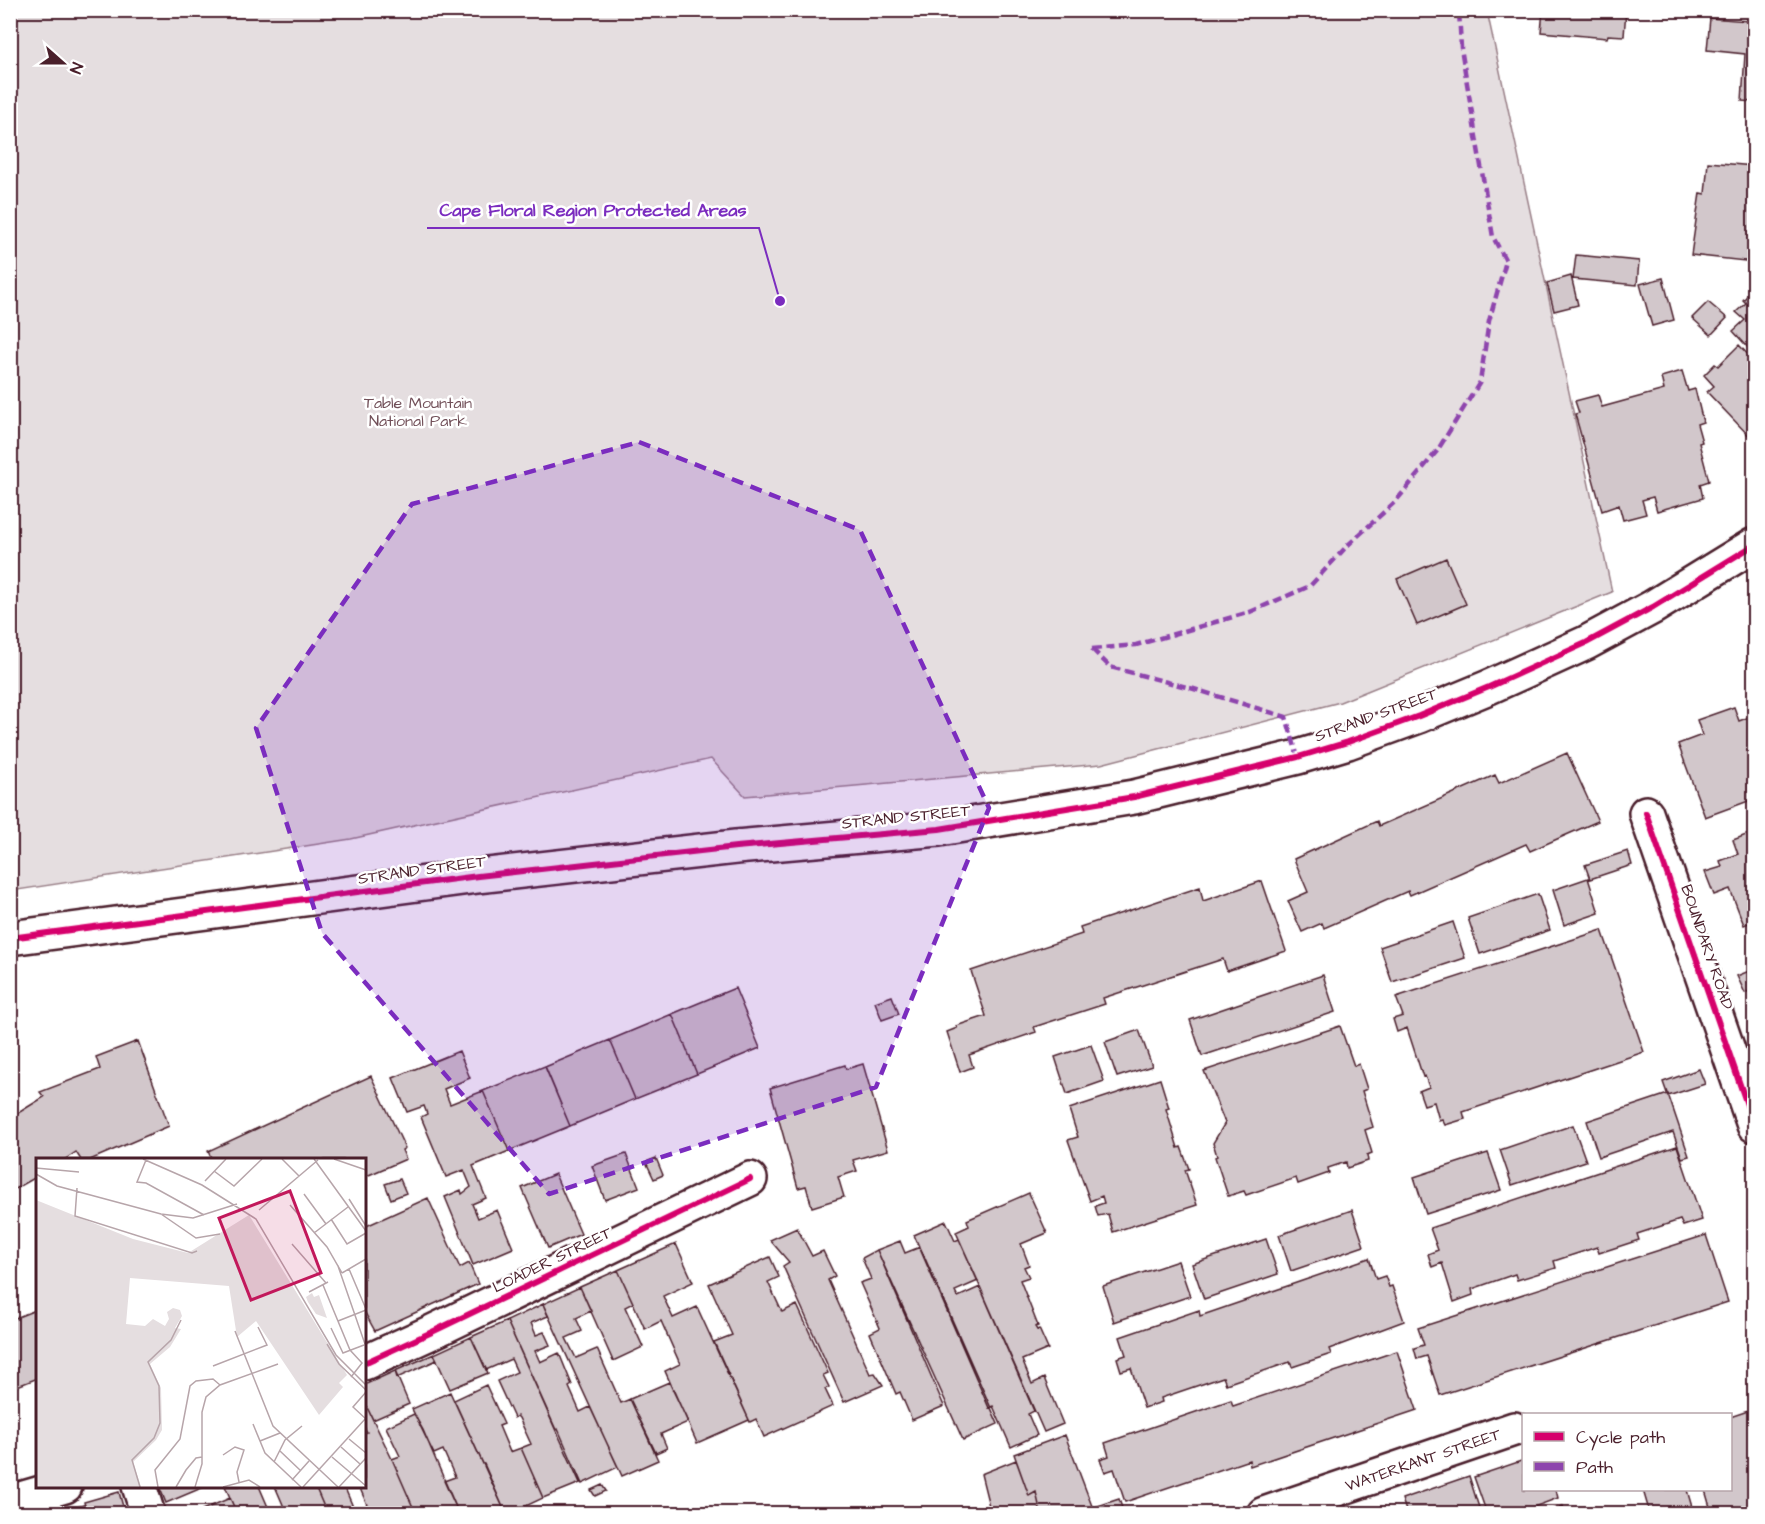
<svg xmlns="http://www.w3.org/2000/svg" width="1765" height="1524" viewBox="0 0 1765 1524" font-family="'Architects Daughter',sans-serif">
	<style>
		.green { fill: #e5dee0; stroke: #987e86; stroke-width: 1.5 }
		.building { fill: #d2c7cb; stroke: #4a1f2b; stroke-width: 1.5 }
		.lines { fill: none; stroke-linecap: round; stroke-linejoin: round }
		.minor-casing { stroke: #4a1f2b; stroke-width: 38 }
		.tertiary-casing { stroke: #4a1f2b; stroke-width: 38 }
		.minor { stroke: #fff; stroke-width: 33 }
		.tertiary { stroke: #fff; stroke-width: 33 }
		.quiet { stroke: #8e44ad; stroke-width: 4.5; stroke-dasharray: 9 4.5; stroke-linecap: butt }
		.cycleway-casing { stroke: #fff; stroke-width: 10 }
		.cycleway { stroke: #d6006c; stroke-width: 6 }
		.marked { fill: #7b2cbf; fill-opacity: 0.2; stroke: #7b2cbf; stroke-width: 4.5; stroke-dasharray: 12 8; stroke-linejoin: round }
		.labels { text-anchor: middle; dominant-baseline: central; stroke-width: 5; stroke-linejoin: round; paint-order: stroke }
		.park-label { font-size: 16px; fill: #714f58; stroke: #fff }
		.street-label { font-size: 16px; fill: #4a1f2b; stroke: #fff }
		.inset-road { fill: none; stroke: #b7a5aa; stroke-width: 1.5 }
		.view { fill: #c2185b; fill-opacity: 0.15; stroke: #c2185b; stroke-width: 3 }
		.inset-edge { fill: none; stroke: #4a1f2b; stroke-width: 3 }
		.leader { fill: none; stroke: #7b2cbf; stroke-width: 2 }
		.callout-dot { fill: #7b2cbf; stroke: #fff; stroke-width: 2 }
		.callout-label { font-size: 18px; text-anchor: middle; font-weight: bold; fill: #7b2cbf; stroke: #fff; stroke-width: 5; stroke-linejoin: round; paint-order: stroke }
	</style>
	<rect width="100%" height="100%" fill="#fff"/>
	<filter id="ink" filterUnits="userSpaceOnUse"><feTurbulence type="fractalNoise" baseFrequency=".0167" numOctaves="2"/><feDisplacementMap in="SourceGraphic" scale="12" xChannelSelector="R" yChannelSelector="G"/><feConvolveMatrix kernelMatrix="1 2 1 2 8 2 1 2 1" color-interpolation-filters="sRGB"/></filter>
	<g filter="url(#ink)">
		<path class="green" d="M11 11H1487L1612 592 1340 702 1101 764 745 796 711 759 351 839 11 891Z"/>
		<path class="building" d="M1543 10H1626L1624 36 1608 35 1607 38 1541 32Z
			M1748 17 1754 18V102L1742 101 1745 54 1707 50 1710 18 1748 21Z
			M1708 162 1754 166V262L1691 255 1700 193 1705 194Z
			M1576 255 1639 261 1637 285 1573 279Z
			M1571 276 1578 305 1554 311 1547 283Z
			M1663 278 1674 320 1652 326 1640 284Z
			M1754 289V354L1733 331 1745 320 1736 312 1746 303 1743 300Z
			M1708 302 1727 318 1711 335 1692 318Z
			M1739 345 1754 361V441L1707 392 1714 386 1704 375 1715 364 1718 366Z
			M1682 371 1688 391 1695 389 1703 422 1697 424 1702 442 1699 443 1709 481 1700 484 1703 498 1657 511 1653 497 1642 500 1646 514 1623 520 1619 505 1602 511 1575 414 1579 413 1575 401 1598 395 1602 407 1664 390 1661 377Z
			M1446 558 1466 604 1417 625 1397 579Z
			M1734 707 1739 721 1754 715V799L1705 817 1678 744 1702 735 1697 720Z
			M1567 753 1598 821 1530 851 1526 844 1410 895 1408 891 1324 928 1322 923 1302 932 1288 901 1308 892 1294 859 1377 821 1379 826 1495 775 1499 783Z
			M1754 832V921L1744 925 1730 889 1714 895 1705 872 1722 867 1720 861 1738 854 1733 840Z
			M1628 851 1632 865 1590 879 1585 865Z
			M1588 878 1599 913 1564 925 1553 890Z
			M1262 881 1286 951 1227 971 1223 959 1103 998 1105 1004 1034 1027 1036 1032 969 1055 973 1067 960 1072 947 1032 957 1028 956 1026 986 1016 971 971 1082 934 1080 927 1200 887 1203 901Z
			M1538 894 1550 930 1480 954 1468 918Z
			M1453 922 1465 958 1392 982 1380 947Z
			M1602 930 1644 1052 1463 1112 1465 1119 1445 1125 1442 1119 1439 1120 1434 1102 1424 1105 1419 1091 1429 1087 1425 1076 1423 1077 1407 1028 1397 1032 1393 1019 1403 1016 1396 997Z
			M1754 969V989L1745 993 1737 976Z
			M1323 975 1335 1012 1202 1056 1190 1020Z
			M735 988 760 1048 697 1074 672 1014Z
			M892 996 899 1014 882 1020 875 1002Z
			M672 1014 697 1074 635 1099 610 1040Z
			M1340 1026 1354 1066 1359 1064 1367 1089 1362 1091 1373 1127 1365 1130 1372 1153 1367 1155 1368 1161 1347 1168 1346 1162 1328 1168 1329 1173 1298 1184 1296 1178 1246 1195 1244 1191 1228 1196 1215 1157 1217 1156 1213 1143 1225 1123 1204 1071Z
			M1139 1030 1152 1066 1117 1077 1105 1042Z
			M610 1040 635 1099 570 1126 545 1067Z
			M138 1041 169 1126 90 1160H81L76 1152 64 1160H38V1176L10 1192V1118L44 1097 40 1092 100 1069 96 1057Z
			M1091 1045 1104 1081 1067 1094 1055 1057Z
			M459 1051 470 1078 444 1089 450 1104 483 1091 509 1151 473 1166 486 1198 472 1204 478 1218 497 1210 513 1248 473 1265 445 1197 461 1190 462 1194 471 1187 464 1170 446 1177 421 1117 427 1114 424 1106 407 1112 393 1078Z
			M863 1064 888 1150 853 1160 857 1171 838 1177 844 1197 812 1207 806 1186 798 1188 770 1088 845 1065 846 1069Z
			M545 1066 570 1126 509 1151 483 1091Z
			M1699 1069 1705 1084 1668 1096 1663 1082Z
			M371 1076 405 1148 402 1150 406 1159 364 1177V1160H212L208 1151Z
			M1160 1079 1169 1108 1166 1109 1178 1148 1181 1147 1189 1169 1185 1170 1197 1205 1113 1232 1108 1214 1098 1216 1095 1206 1104 1203 1102 1196 1090 1201 1068 1140 1078 1137 1069 1109Z
			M1668 1094 1689 1156 1682 1158 1673 1132 1599 1157 1587 1121Z
			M1573 1125 1586 1161 1512 1185 1500 1150Z
			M1677 1146 1702 1220 1683 1226 1680 1220 1637 1234 1639 1240 1599 1253 1597 1247 1554 1261 1556 1268 1517 1280 1515 1274 1472 1289 1473 1295 1454 1302 1442 1263 1432 1267 1428 1254 1438 1250 1430 1228Z
			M1488 1153 1501 1190 1426 1214 1414 1177Z
			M626 1154 639 1187 605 1200 592 1166Z
			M656 1158 663 1175 654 1179 646 1162Z
			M555 1174 581 1234 548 1248 522 1188Z
			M400 1179 406 1193 391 1199 385 1184Z
			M1029 1193 1047 1233 1021 1244 1029 1265 1024 1267 1029 1277 1020 1280 1038 1326 1035 1327 1037 1330 1039 1329 1048 1349 1022 1360 1032 1384 1044 1378 1063 1424 1044 1432 956 1232 969 1226 967 1220Z
			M428 1198 460 1268 469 1263 478 1284 375 1331 364 1311V1227Z
			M1352 1210 1364 1246 1291 1271 1279 1235Z
			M946 1221 955 1241 959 1239 978 1281 955 1291 958 1297 980 1287 1034 1411 1028 1414 1037 1435 1011 1447 993 1406 989 1408 914 1235Z
			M797 1228 812 1256 823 1251 835 1276 828 1280 870 1374 875 1373 883 1385 844 1402 783 1266 789 1262 770 1240Z
			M1706 1235 1728 1302 1440 1395 1427 1356 1417 1359 1414 1348 1424 1345 1418 1328Z
			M1266 1239 1278 1274 1204 1299 1192 1264Z
			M900 1241 905 1253 920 1247 998 1424 963 1440 877 1250Z
			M676 1244 693 1282 663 1296 673 1318 697 1307 749 1420 697 1443 665 1371 680 1364 661 1321 645 1329 618 1270Z
			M877 1250 944 1406 912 1420 900 1392 896 1394 870 1333 880 1328 860 1283 871 1279 862 1258Z
			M770 1257 779 1277 768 1282 782 1312 797 1305 828 1373 823 1375 829 1387 825 1389 833 1406 764 1437 756 1419 750 1422 714 1342 732 1335 709 1284Z
			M1369 1258 1376 1279 1385 1276 1389 1287 1392 1286 1404 1321 1329 1349 1331 1354 1292 1367 1290 1362 1226 1384 1223 1377 1161 1398 1162 1402 1144 1408 1131 1368 1121 1371 1117 1358 1126 1355 1120 1337 1199 1310 1200 1316Z
			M1178 1261 1190 1296 1114 1322 1103 1286Z
			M618 1270 633 1303 625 1307 643 1347 613 1361 580 1287Z
			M580 1287 591 1311 576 1318 582 1331 566 1338 576 1358 597 1349 621 1403 630 1399 658 1460 622 1476 543 1304Z
			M543 1304 548 1316 531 1323 536 1335 544 1332 550 1345 535 1351 540 1362 559 1353 572 1385 569 1387 580 1412 590 1407 618 1467 582 1484 558 1429 556 1431 507 1321Z
			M38 1309V1378L10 1389V1320Z
			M507 1321 580 1483 543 1498 521 1448 531 1444 519 1418 517 1416 514 1418 497 1381 517 1372 511 1359 486 1370 471 1337Z
			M471 1337 488 1373 450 1389 434 1354Z
			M1397 1351 1417 1410 1250 1466 1249 1460 1125 1502 1114 1469 1105 1472 1100 1459 1109 1456 1105 1443 1231 1400 1233 1406Z
			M434 1354 437 1360 397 1378 395 1371Z
			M395 1371 409 1404 373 1420 364 1401V1385Z
			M669 1382 688 1422 661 1434 667 1448 656 1453 630 1399Z
			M486 1385 504 1424 499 1426 510 1452 521 1448 543 1498 509 1514H506L454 1400Z
			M450 1392 483 1464H484L506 1514H459L444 1481 455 1477 443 1450 434 1454 412 1409Z
			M364 1401 392 1459 416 1514H371L359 1486H364V1433L367 1432 364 1427Z
			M1751 1410 1754 1420V1514H1712L1705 1490H1730V1417Z
			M414 1414 423 1430 459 1514H416L392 1459 400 1456 386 1427Z
			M1065 1435 1095 1514H1041L1036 1492 1029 1496 1014 1454Z
			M1016 1460 1029 1496 1036 1492 1041 1514H991L981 1474Z
			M1524 1460V1490H1556L1558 1498 1515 1514H1487L1474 1477Z
			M1469 1476 1481 1514H1407L1402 1499Z
			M602 1485 606 1491 595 1496 591 1490Z
			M159 1486H204V1487L166 1503Z
			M225 1486H259L271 1514H237Z
			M275 1486H315L327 1514H287Z
			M315 1486H344L356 1514H327Z
			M1643 1490H1687L1694 1514H1650Z
			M119 1492 125 1514H87L84 1502Z
			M230 1498 237 1514H203L202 1510Z
			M1119 1499 1124 1514H1098L1095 1507Z
			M84 1505 87 1514H53Z
			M1563 1506 1566 1514H1540Z"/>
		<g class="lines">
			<g class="minor-casing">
				<path id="minor" d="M1646 813 1754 1125
					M364 1363 432 1332 750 1179
					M139 1486 148 1514
					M10 1502 65 1486
					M1264 1514 1514 1429"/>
			</g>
			<g class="tertiary-casing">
				<path id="tertiary" d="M10 938 478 876 736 847 939 829 1134 797 1298 757 1348 742 1419 716 1489 687 1586 643 1653 607 1754 545"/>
			</g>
			<use href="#minor" class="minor"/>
			<use href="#tertiary" class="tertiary"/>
			<path class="quiet" d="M1092 649 1136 645 1250 612 1310 586 1348 545 1396 501 1437 451 1480 382 1489 321 1506 261 1493 237 1461 48 1459 10
				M1092 649 1110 667 1194 689 1286 717 1298 757"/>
			<g class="cycleway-casing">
				<path id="cycleway" d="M1646 813 1754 1125
					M10 938 478 876 736 847 939 829 1134 797 1298 757 1348 742 1419 716 1489 687 1586 643 1653 607 1754 545
					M364 1363 432 1332 750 1179"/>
			</g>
			<use href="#cycleway" class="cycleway"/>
		</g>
	</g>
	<path class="marked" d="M639 442 860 530 989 808 876 1087 549 1194 322 933 256 728 412 504Z"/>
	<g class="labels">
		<g class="park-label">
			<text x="418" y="403">Table Mountain<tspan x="418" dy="18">National Park</tspan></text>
		</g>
		<g class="street-label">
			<text transform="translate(1376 715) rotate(-20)">STRAND STREET</text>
			<text transform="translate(906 817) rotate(-6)">STRAND STREET</text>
			<text transform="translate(422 870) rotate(-8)">STRAND STREET</text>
			<text transform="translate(1707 947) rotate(71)">BOUNDARY ROAD</text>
			<text transform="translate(552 1260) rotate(-26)">LOADER STREET</text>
			<text transform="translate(1423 1460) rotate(-19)">WATERKANT STREET</text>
		</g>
	</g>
	<g transform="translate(36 1158)">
		<rect width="330" height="330" fill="#fff"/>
		<path d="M0 42 97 81 152 95 213 57 311 217 303 225 307 229 283 257 220 163 201 179 193 128 94 120 90 166 109 168 117 161 129 168 133 161 131 154 137 150 144 152 146 158 139 170 145 171 134 189 114 206 125 230 126 272 120 282 97 304 105 329H0ZM276 135 278 139 283 137 291 160 280 156 272 144 270 139Z" fill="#e5dee0"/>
		<path class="inset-road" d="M107 1 166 27 220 61 300 197 330 227M246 1 263 18M278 1 330 73M298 1 330 12M110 2 101 24 110 25 168 57M0 10 43 14M178 13 198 28 226 1M0 16 21 28 125 56 157 60 201 46M169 23 190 1M41 30 39 58 156 95 161 93M268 36 290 66M313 41 330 68M254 47 291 89 306 115M223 52 282 2M125 56 160 80 184 76M295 61 311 86 330 75M278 75 312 49M256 86 290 125M302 108 330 189M313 111 330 151M306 115 330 101M287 127 314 192 326 205 315 219M273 134 292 124M302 163 330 152M295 170 307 195 328 187M199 173 237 268 302 329M291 186 303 206 330 232M177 208 231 187 222 169M330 234 317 249 330 261M217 266 229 295 265 329M313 281 330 295M224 283 244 275M305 289 324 306M244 293 265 313M187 297 199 289 208 292 201 314 203 324M296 299 330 328M238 304 249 282 266 268M256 322 273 303M104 329 96 302 118 280 124 265 123 228 112 204 135 182 145 162M122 329 119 312 144 281 154 228 160 223 177 221 184 227M140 329 150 312 160 300 166 299M159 329 166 306V254L170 239 184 227 242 206M187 329 213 322 224 329M267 329 330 260M303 329 330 300"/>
		<path class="view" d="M254 33 285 115 215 142 183 60Z"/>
		<rect width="330" height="330" class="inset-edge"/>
	</g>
	<path class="leader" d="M780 301L759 228H427"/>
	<circle class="callout-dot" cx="780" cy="301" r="6"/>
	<g class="callout-label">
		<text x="593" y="216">Cape Floral Region Protected Areas</text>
	</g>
	<rect width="1765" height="1524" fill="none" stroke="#fff" stroke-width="36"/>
	<rect x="18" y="18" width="1729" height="1488" fill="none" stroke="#4a1f2b" stroke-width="2" filter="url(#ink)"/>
	<rect x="1522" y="1413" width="210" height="78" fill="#ffffff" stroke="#b7a5aa" stroke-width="1.5"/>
	<rect x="1534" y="1432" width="30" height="9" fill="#d6006c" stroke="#b7a5aa" stroke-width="1.5"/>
	<text x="1576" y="1443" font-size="18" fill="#4a1f2b">Cycle path</text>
	<rect x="1534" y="1462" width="30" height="9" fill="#8e44ad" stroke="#b7a5aa" stroke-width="1.5"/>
	<text x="1576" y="1473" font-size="18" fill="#4a1f2b">Path</text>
	<g transform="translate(63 63) rotate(111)" stroke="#ffffff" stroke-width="4.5" paint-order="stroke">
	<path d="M0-4.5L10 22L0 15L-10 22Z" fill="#4a1f2b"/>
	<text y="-9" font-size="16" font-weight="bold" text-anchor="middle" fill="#4a1f2b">N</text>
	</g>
</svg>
